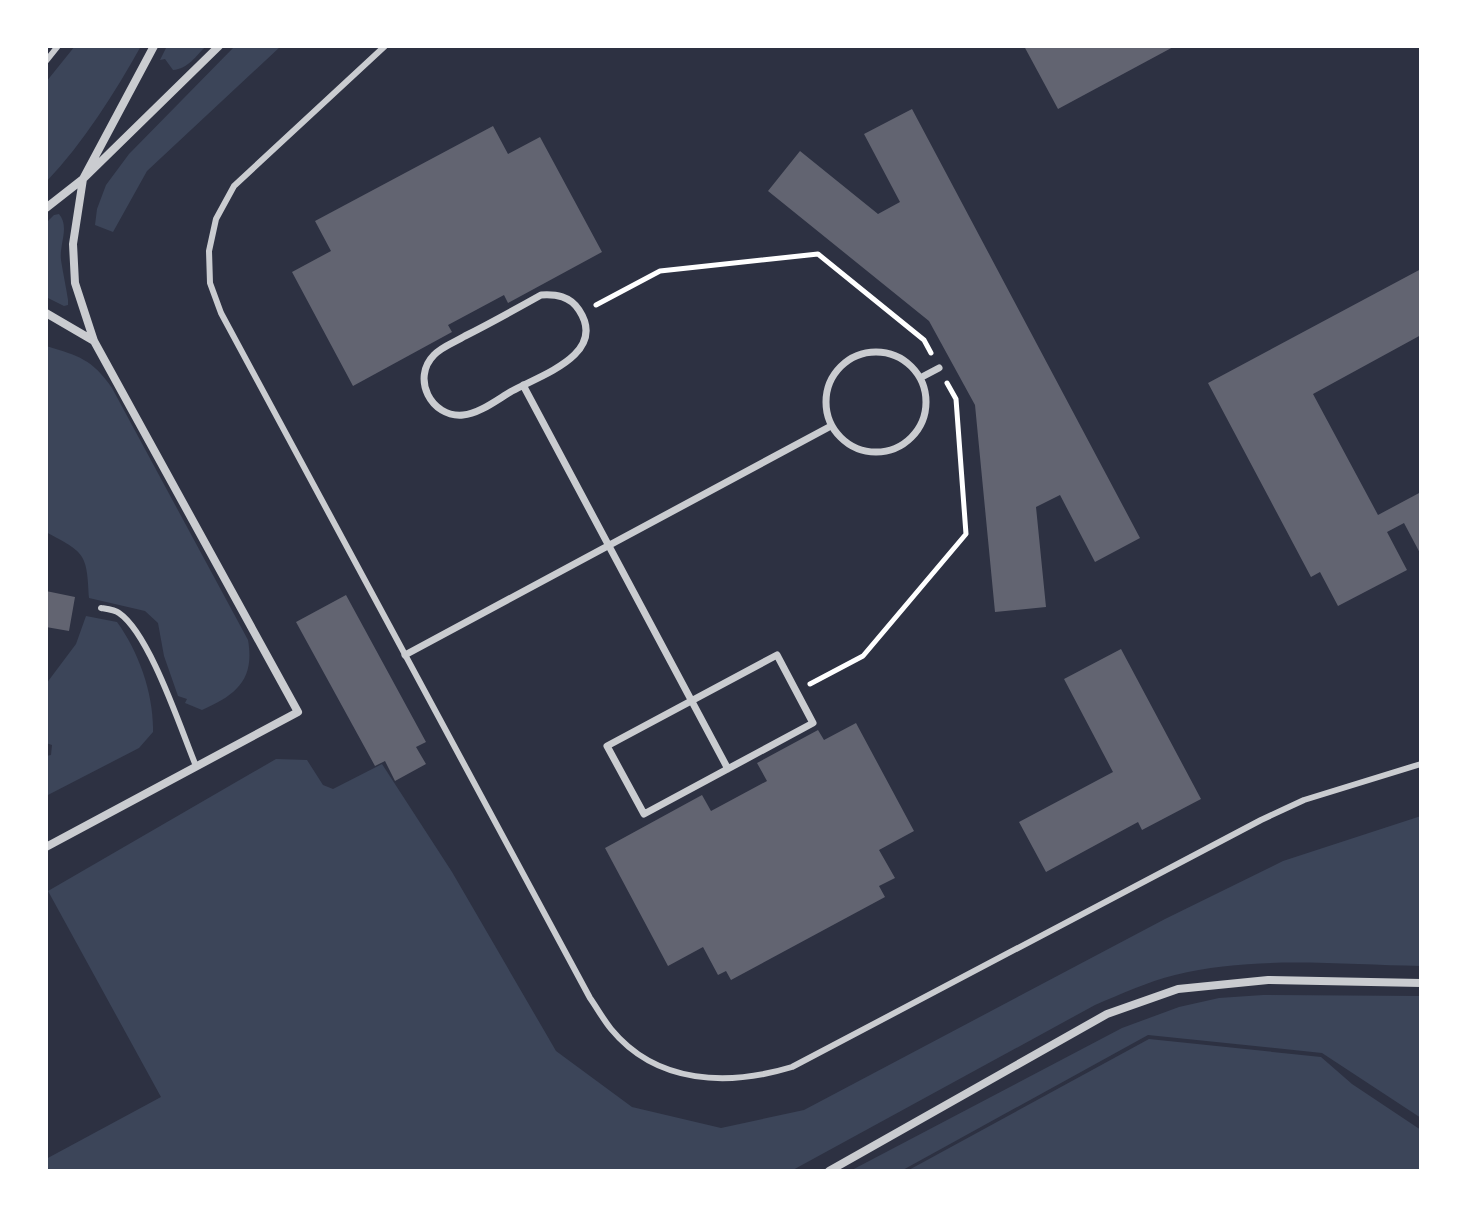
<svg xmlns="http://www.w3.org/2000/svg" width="1467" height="1217" viewBox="0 0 1467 1217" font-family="Raleway,sans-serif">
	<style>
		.green { fill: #3c4559 }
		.building { fill: #626471 }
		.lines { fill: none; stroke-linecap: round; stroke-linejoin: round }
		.path { stroke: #fff; stroke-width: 5 }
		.service { stroke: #caccd0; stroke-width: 6 }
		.pedestrian { stroke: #caccd0; stroke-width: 7 }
		.minor { stroke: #caccd0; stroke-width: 8 }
	</style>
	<rect width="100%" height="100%" fill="#2d3142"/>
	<path class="green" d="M75 46H141C114 94 84 142 46 182V82Z
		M167 46H206C196 56 188 69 173 70L165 59 160 60Z
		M235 46H281L147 171 113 232 95 225 97 209 106 185 129 154Z
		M59 214C70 227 59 244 61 260 63 273 66 287 68 300V305L64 306 46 297V223L54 215Z
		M46 346C79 356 92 359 112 388L248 640C255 680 236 695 202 710L185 703 187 699 178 696 164 656 158 623 145 611 89 598C87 553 85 553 46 532Z
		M86 616 117 622C139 652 154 695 153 732L139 748 46 796V756L51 755 52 745 46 743V684L76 644Z
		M276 759 307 760 323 785 333 789 382 764 452 872 556 1051 632 1107 721 1128 804 1110 1165 919 1283 861 1421 816V966C1341 965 1254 955 1175 975 1147 982 1121 994 1095 1005L791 1171H46V1159L161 1097 48 891Z
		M1263 995 1421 996V1118L1322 1053 1148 1035 901 1171H850L1122 1028 1179 1007 1219 998Z
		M1149 1039 1321 1057 1352 1084 1421 1130V1171H907Z"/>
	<path class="building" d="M1024 46H1175L1058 109Z
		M912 109 1140 538 1095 562 1060 495 1036 507 1046 607 995 612 975 405 929 321 768 191 800 151 878 214 900 202 864 134Z
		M493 126 508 154 540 137 602 252 508 303 504 295 448 325 452 332 353 386 292 272 331 251 315 221Z
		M1421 269V335L1313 394 1378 515 1421 492V555L1404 523 1387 532 1407 570 1338 606 1320 572 1311 577 1208 383Z
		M46 591 75 597 69 631 46 627Z
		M346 595 426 742 416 747 426 764 395 781 385 761 375 766 296 622Z
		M1121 649 1201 799 1142 830 1138 822 1046 872 1019 822 1113 772 1064 679Z
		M856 723 914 831 879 850 895 878 879 886 885 897 731 980 726 971 718 975 703 947 668 966 605 848 702 795 711 811 767 781 757 763 818 730 824 740Z"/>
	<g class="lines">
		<path class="path" d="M596 305 660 271 818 254 924 340 931 353
			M810 684 863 656 966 534 956 399 947 383"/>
		<path class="service" d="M385 46 234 186 216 219 209 251 210 283 221 313 590 998C597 1008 603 1019 611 1029 657 1085 729 1086 792 1067L1261 820 1304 800 1421 764
			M46 61 58 46
			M101 608C107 609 115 610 119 613 150 634 181 730 196 766"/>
		<path class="pedestrian" d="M541 295C556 294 570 296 579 310 608 354 541 375 512 391 498 399 479 414 463 415 431 418 411 378 434 355 441 347 455 342 465 336 491 323 516 309 541 295Z
			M826 402a50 50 0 1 1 100 0a50 50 0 1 1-100 0Z
			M920 378 939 368
			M523 385 728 769
			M405 655 831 426
			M777 655 813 723 644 814 607 746Z"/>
		<path class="minor" d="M46 208 83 179 154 46
			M46 313 94 341
			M46 847 298 712 94 341 75 283 73 244 83 179 219 46
			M829 1171 1107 1014 1178 989 1268 980 1421 983"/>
	</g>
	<rect width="1467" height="1217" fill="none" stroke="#ffffff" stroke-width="96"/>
</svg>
